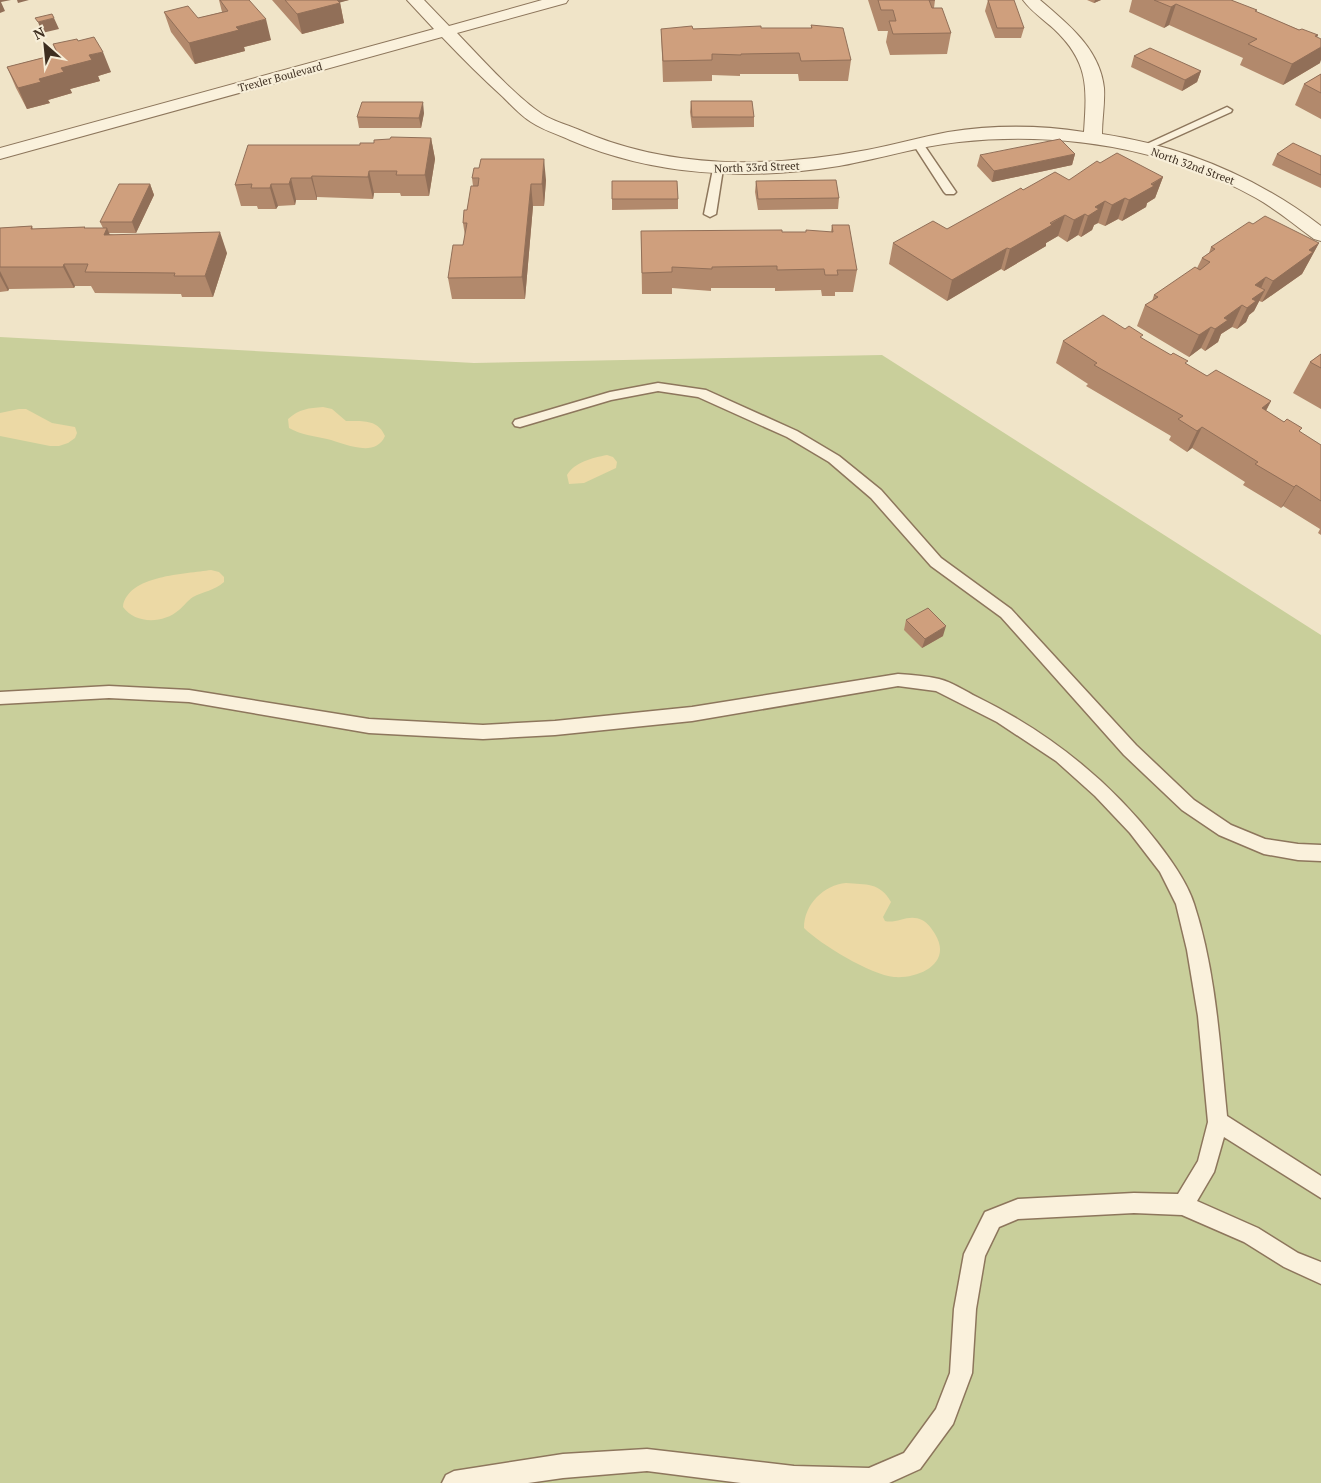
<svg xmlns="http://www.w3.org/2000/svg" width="1321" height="1483" viewBox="0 0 1321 1483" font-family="'PT Serif',serif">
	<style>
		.green { fill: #c9cf9b }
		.sand { fill: #ecd9a5 }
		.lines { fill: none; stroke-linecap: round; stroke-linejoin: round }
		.lane-casing { stroke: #8d765c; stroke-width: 3 }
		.street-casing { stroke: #8d765c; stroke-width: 2 }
		.lane { fill: #faf1dc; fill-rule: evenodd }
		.street { fill: #faf1dc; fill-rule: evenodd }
		.wall { fill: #b2896c }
		.shaded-wall { fill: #916f58 }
		.building { fill: #cf9f7d; stroke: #916f58 }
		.labels { text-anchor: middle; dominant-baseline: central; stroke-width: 4.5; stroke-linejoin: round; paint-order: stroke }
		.far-street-label { font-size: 11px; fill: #3d2e20; stroke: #f7eed8 }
	</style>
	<rect width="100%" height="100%" fill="#f0e4c8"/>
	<path class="green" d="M0 337 474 363 882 355 1321 635V1483H0Z"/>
	<path class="sand" d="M323 407 332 409 346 421C362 421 378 419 385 436 375 459 344 443 327 439 314 436 301 435 289 428L288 419C299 409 309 408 323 407Z
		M19 409H26L52 423 75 427 77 433 75 438 68 443 59 446H50L0 436V413Z
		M607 455 613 457 617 462 616 468 584 483 569 484 567 475C575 462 592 458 607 455Z
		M211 570 219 572 224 577V582C214 591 204 591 193 597 187 601 184 606 179 610 163 624 135 624 123 607 127 575 186 574 211 570Z
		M846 883C866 885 880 882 891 902L883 917 885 921C897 924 909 913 922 920 928 923 932 929 935 934 953 963 919 979 894 977 871 975 820 944 804 928 804 904 824 885 846 883Z"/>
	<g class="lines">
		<g class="lane-casing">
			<path id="lane" d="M1227 107 1232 110 1231 112 1147 150 1143 151 1138 148Z
				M918 141 922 142 956 192 954 194H946L944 192 913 144Z
				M718 166 723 169 716 214 710 217 704 214 713 169Z
				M658 383 706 390 797 431 839 456 881 490 941 558 1011 609 1136 745 1194 800 1231 825 1265 839 1298 844 1321 845V861L1298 860 1264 854 1219 835 1182 810 1124 755 1001 617 931 566 871 498 829 462 787 437 698 397 658 391 611 400 520 427 515 426 513 423 515 420 610 392Z
				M898 674C912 675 926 676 939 679 952 682 965 691 977 697 1048 732 1108 779 1157 842 1171 860 1187 882 1194 904 1216 971 1220 1047 1227 1116L1321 1176V1198L1224 1137 1214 1172 1197 1201 1258 1228 1298 1253 1321 1262V1284L1284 1267 1244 1242 1182 1215 1134 1213 1018 1219 999 1227 985 1256 976 1309 972 1373 953 1424 920 1469 889 1483H741L647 1471 563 1478 528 1483H442L446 1475 454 1471 563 1454 647 1449 794 1466 869 1468 904 1453 936 1409 950 1373 954 1309 964 1254 985 1212 1018 1199 1134 1193 1178 1194 1198 1161 1208 1122 1198 1016 1187 950 1176 904 1160 872 1130 833 1095 796 1056 761 997 722 936 691 898 686 692 721 555 735 483 739 369 733 189 702 109 698 0 704V692L109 686 189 690 369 719 483 725 555 721 692 707Z"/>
		</g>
		<g class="street-casing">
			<path id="street" d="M407 0H424L449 26 542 0H568L566 3 457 33C481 58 514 95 542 114 553 121 565 124 577 129 669 170 769 168 867 150 894 145 921 137 948 132 992 125 1040 125 1084 132 1087 87 1089 62 1054 29 1044 20 1031 11 1023 0H1040C1068 24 1100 49 1104 88 1105 103 1102 119 1102 134 1182 146 1257 177 1321 226V241L1314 239C1295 225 1277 210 1256 198 1167 148 1061 131 959 142 919 146 879 159 839 166 748 181 654 176 570 140 557 134 543 130 531 122 520 115 512 106 503 97 482 78 462 58 442 37L0 159V148L434 29Z"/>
		</g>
		<use href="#lane" class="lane"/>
		<use href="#street" class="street"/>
	</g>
	<path class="wall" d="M219 0H249L271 40 244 47 245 51 195 64 171 32 164 12 198 18 222 12Z
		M272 0H349L340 2 344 23 302 34Z
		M868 0H935L934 8 951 33 947 54 890 55 886 42 888 31H878Z
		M988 0 1024 28 1021 38H995L985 11Z
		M1087 0H1101L1094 3Z
		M1132 0H1231L1256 12 1317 37 1320 63 1283 85 1240 65 1243 58 1169 25 1164 28 1129 12Z
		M811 25 851 60 848 81H799L798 74H740V76L712 75V81L663 82 661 29 811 28Z
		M78 41 111 72 98 76 100 81 70 89 72 93 48 100 50 103 27 109 16 88 7 67 57 54 53 44Z
		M1134 56 1201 71 1197 82 1182 91 1131 67Z
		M1321 74V119L1295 105 1304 84Z
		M691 101 754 117V127L692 128 690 112Z
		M424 113 421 128H359L357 117Z
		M431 138 435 159 429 196H401L400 193H374L373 199 317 197V200H296L295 205 278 206 276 209H258L257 206H241L235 185 360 145 374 143Z
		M1075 154 1072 165 992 182 977 166 980 155Z
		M1277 154 1321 156V188L1272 165Z
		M1100 163 1163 177 1155 198 1147 203 1146 207 1122 221 1118 219 1105 226 1098 223 1094 225 1092 230 1081 237 1078 235 1067 242 1058 236 1046 243V246L1004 271 1001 269 947 301 889 264 893 243 947 229 1023 190 1069 180Z
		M472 178 546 180 544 206H533L525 299H452L448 278 463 245 465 236 463 223 467 210 473 186Z
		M756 181 839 198 838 209 758 210 755 192Z
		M150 184 154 195 136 233H109V234L227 253 213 297H182L181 294 95 293 91 286H75L74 288 9 289 8 291 0 292V228L32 226 33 229 85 227V228H103L100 222Z
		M612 199H678V209L612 210Z
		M1253 224 1319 243 1302 274 1262 302 1259 301 1254 311 1249 315 1246 322 1237 329 1232 327 1221 334 1218 342 1205 351 1201 348 1189 357 1137 326 1145 305 1152 301 1154 295 1197 268 1202 258 1209 253 1211 247Z
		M832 225 857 270 853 292H835V296H822L821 290 775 291V288H711V291L672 288V294H642L641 231 782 232H831Z
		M1125 329 1207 376 1271 401 1266 411 1321 445V535L1318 533 1320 529 1283 506 1281 508 1243 485 1245 482 1192 448 1187 452 1169 440 1171 436 1086 386 1088 384 1056 363 1063 341Z
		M1321 354V409L1293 393 1310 362Z
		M906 620 943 636 922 648 904 630Z"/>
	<path class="shaded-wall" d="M0 0H11L1 2 5 11 0 13Z
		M17 0H29L18 3Z
		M315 0H349L317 9Z
		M1095 0H1101L1094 3Z
		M340 3 344 23 302 34 297 14Z
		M1176 4 1169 25 1164 28 1171 7Z
		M54 18 59 29 42 33 38 22Z
		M266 19 271 40 244 47 245 51 195 64 189 43 236 27Z
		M1318 35 1310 53 1321 47V60L1320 63 1283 85 1292 64 1315 36Z
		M103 52 111 72 98 76 100 81 70 89 72 93 48 100 50 103 27 109 18 88 89 55Z
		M1201 71 1197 82 1182 91 1185 80Z
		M423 102 424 113 421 128 419 118Z
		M431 138 435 159 429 196 425 175Z
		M1075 154 1072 165 992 182 994 171Z
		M544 159 546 180 544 206 542 184Z
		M369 171 374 193 373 199 368 177Z
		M312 176 317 197V200L311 178Z
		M1163 177 1155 198 1147 203 1146 207 1122 221 1129 200Z
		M291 178 296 200 295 205 289 184Z
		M150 184 154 195 136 233 132 222Z
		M271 184 278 206 276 209 270 188Z
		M531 184 533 206 525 299 522 277Z
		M1125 198 1118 219 1105 226 1112 205Z
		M1105 201 1098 223 1094 225 1092 230 1081 237 1088 216 1095 207Z
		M1085 214 1078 235 1067 242 1074 220Z
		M1065 215 1058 236 1046 243V246L1004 271 1010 249Z
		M107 228 116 249 104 235Z
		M220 232 227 253 213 297 205 276Z
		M1319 243 1302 274 1262 302 1273 281 1309 250Z
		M1007 248 1001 269 947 301 952 280Z
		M64 264 75 286 74 288 63 267Z
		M0 271 9 289 8 291 0 276Z
		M1266 277 1258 295 1265 290 1254 311 1249 315 1246 322 1237 329 1247 308 1255 285Z
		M1242 305 1232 327 1221 334 1218 342 1205 351 1215 329 1224 318Z
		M1211 327 1201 348 1189 357 1199 335Z
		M1271 401 1259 423 1262 408Z
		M1202 427 1192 448 1187 452 1197 431Z
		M1296 485 1283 506 1281 508 1294 487Z
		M946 626 943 636 922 648 925 639Z"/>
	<path class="building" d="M220 0H249L266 19 236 27 239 30 189 43 164 12 188 6 198 18 228 11Z
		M285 0H337L340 3 297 14Z
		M878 0H935H929L932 8H942L951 33 893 34 889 21H896L893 10H881Z
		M988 0H1014L1024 28H997Z
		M1154 0H1231L1257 10 1255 11 1299 30 1302 29 1318 35 1315 36 1321 39V47L1292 64 1248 44 1257 39 1176 4 1171 7Z
		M52 14 54 18 38 22 35 18Z
		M811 25 843 28 851 60 801 61 799 53 741 54V55L712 54V60L663 61 661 29 692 26 693 29 761 26V28H812Z
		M94 37 103 52 89 55 92 60 61 68 64 72 39 79 41 82 18 88 7 67 58 54 53 44 77 39 78 41Z
		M1150 48 1201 71 1185 80 1134 56Z
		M1321 74V93L1304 84Z
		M691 101H752L754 117H692Z
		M362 102H423L419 118 357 117Z
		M391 137 431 138 425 175H396L397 171H369L368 177 312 176 311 178H291L289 184H271L270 188H251L252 184 235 185 248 145H360V143H374V140L390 139Z
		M1060 139 1075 154 994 171 980 155Z
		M1293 143 1321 156V175L1277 154Z
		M1117 153 1163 177 1151 184 1154 186 1129 200 1125 198 1112 205 1105 201 1095 207 1099 209 1088 216 1085 214 1074 220 1065 215 1050 223 1052 225 1010 249 1007 248 952 280 893 243 933 221 947 229 1021 188 1023 190 1055 172 1069 180 1097 161 1100 163Z
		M481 159H544L542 184H531L522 277 448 278 453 245H463L467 223H463L464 210H467L471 186H478L479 178H472L474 168H479Z
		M836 180 839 198 758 199 756 181Z
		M612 181H677L678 199H612Z
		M119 184H150L132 222H100Z
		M1265 216 1319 243 1309 250 1313 252 1273 281 1266 277 1255 285 1265 290 1252 299 1256 301 1247 308 1242 305 1224 318 1228 320 1215 329 1211 327 1199 335 1145 305 1158 297 1154 295 1195 267 1200 270 1210 262 1202 258 1215 249 1211 247 1249 222 1253 224Z
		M832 225H849L857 270H837L838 275H825L824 269 777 270V266L712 267V269L672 267V272L642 273 641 231 782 230V232H806V230L833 232Z
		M32 226 31 229 85 227 84 228H107L104 235 220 232 205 276H174L175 273 85 272 88 264H64L63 267H0V228Z
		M1103 315 1125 329 1129 326 1143 335 1140 337 1171 355 1173 353 1188 361 1185 363 1207 376 1216 370 1271 401 1262 408 1284 422 1287 419 1302 428 1299 431 1321 445V501L1296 485 1294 487 1255 464 1258 462 1202 427 1197 431 1178 419 1183 416 1094 365 1097 363 1063 341Z
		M1321 354V368L1310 362Z
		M928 608 946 626 925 639 906 620Z"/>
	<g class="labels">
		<g class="far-street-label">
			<text transform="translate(280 77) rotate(-15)">Trexler Boulevard</text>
			<text transform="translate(1193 166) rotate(20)">North 32nd Street</text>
			<text transform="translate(757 167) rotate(-2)">North 33rd Street</text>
		</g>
	</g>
	<g transform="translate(45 45) rotate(333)" stroke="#f7eed8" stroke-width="4" paint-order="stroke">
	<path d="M0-4L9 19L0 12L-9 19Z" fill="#3d2e20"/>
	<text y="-8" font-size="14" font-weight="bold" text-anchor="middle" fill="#3d2e20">N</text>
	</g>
</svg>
